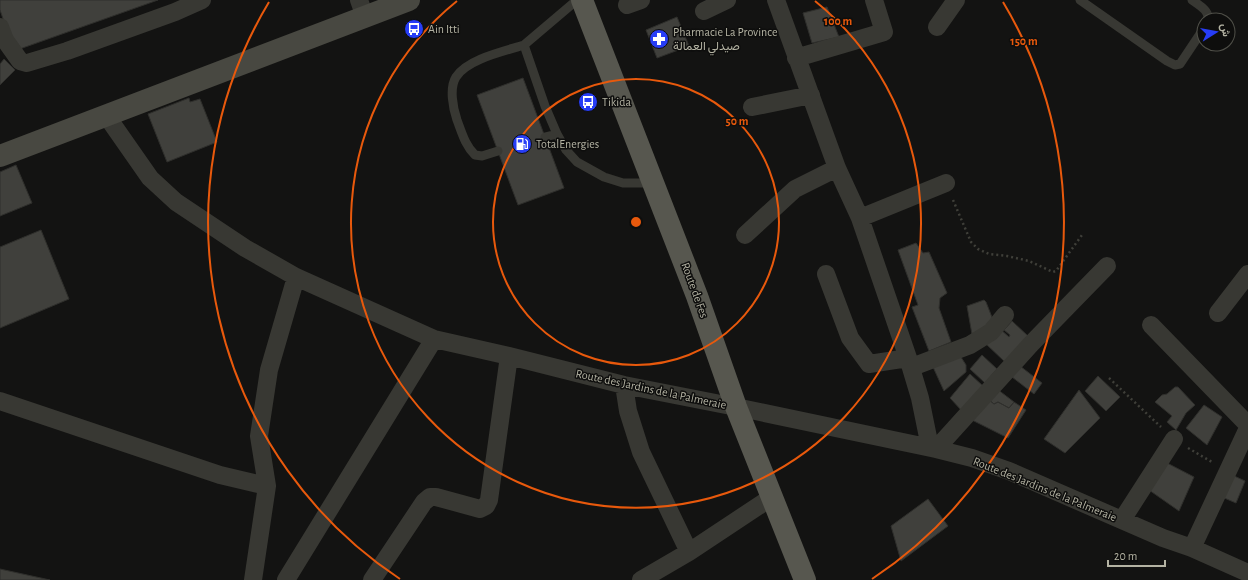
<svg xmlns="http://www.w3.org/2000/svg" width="1248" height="580" viewBox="0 0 1248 580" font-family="'Alegreya Sans',Vazirmatn,sans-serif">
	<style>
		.building { fill: #40403c; stroke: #2f2f2c }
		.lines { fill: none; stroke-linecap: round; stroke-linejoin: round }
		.path { stroke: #3f3f39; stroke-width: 2.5; stroke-dasharray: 2 3; stroke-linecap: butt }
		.lane { stroke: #383833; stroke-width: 9 }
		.street { stroke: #383833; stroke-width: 18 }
		.secondary { stroke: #484841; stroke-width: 22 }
		.primary { stroke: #57574f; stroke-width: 22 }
		.ring { fill: none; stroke: #e8590c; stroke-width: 2 }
		.labels { text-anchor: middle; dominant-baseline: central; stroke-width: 3; stroke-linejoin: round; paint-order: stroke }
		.poi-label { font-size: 12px; fill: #b4b3a3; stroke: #0e0e0d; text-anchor: start }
		.street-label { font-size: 12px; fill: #b4b3a3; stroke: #0e0e0d }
		.centre { fill: #e8590c; stroke: #0e0e0d; stroke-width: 2 }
		.ring-label { font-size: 12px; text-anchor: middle; font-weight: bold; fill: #e8590c; stroke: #0e0e0d; stroke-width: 3; stroke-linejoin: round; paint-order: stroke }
	</style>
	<rect width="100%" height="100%" fill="#131312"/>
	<path class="building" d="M0 0H158L14 51 0 10Z
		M827 7 839 37 812 43 803 13Z
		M677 17 689 46 657 58 646 30Z
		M4 59 15 70 0 85V64Z
		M523 78 564 188 518 205 477 95Z
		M189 98 190 102 200 99 217 142 167 162 148 114Z
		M16 165 32 203 0 216V172Z
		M41 230 69 299 0 328V247Z
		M916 243 923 253 929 252 947 293 940 298 939 308 951 342 929 351 912 307 918 305 898 250Z
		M984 300 986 302 995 325 973 340 967 306Z
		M1012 321 1028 336 1005 362 985 343 999 328 1009 337 1010 335 1004 330Z
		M959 354 966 365V372L944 391 933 367Z
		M982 355 997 369 985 383 970 369Z
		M1020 366 1042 383 1034 394 1012 377Z
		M970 374 983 386 962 411 950 398Z
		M1098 376 1120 397 1106 411 1085 391Z
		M1175 387H1178L1195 405 1186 413 1176 430 1167 422 1172 416 1155 402 1162 395 1167 394Z
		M997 389 1014 402 1009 408 998 402 994 404 988 399Z
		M1079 390 1100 418 1065 453 1044 439Z
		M988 399 994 404 998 402 1009 408 1014 402 1026 410 1008 438 970 419Z
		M1204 405 1222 417 1207 445 1186 428Z
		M1167 463 1194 477 1179 511 1149 490Z
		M1232 475 1245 481 1236 503 1222 497Z
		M928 499 948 526 901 561 891 526Z
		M0 569 50 580H0Z"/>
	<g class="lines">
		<path class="path" d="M953 200 971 242 978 249 989 254 1007 256 1029 261 1053 272 1056 271 1082 235
			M1109 378 1161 427
			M1188 448 1212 462"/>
		<path class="lane" d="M577 0 524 45 545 106 557 134 566 150 577 162 604 177 623 183H654
			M1080 0 1167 61 1175 65 1180 64 1204 28
			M1192 0C1199 5 1210 11 1208 20
			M545 137 557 134
			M498 151 482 156 475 155C465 145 462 133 457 120 453 108 449 88 456 77 467 59 505 51 524 45"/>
		<path class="street" d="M359 0 365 17
			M776 0 837 168 860 218 908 358 920 398 930 447
			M627 5 641 0
			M704 11 727 0
			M0 27 5 40 20 61 27 63 67 51 175 12 202 0
			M937 27 956 0
			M796 58 884 32 874 0
			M752 107 811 95
			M106 115 150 178 176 202 245 248 296 277 434 339 509 356 624 385 736 407 936 449 972 458 1009 471 1163 538 1192 548 1248 573
			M860 218 946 183
			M745 235 795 189 837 168
			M826 274 850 338 869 364 908 358
			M1218 313 1248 274
			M1151 325 1248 425
			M912 367 970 345 991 332 1005 315
			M624 385 628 411 641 452 689 552
			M0 401 220 475 267 486
			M936 449 1031 344 1107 266
			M1122 520 1174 439
			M1192 548 1248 428
			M253 580 267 486 259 436 269 370 296 277
			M286 580 434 339
			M372 580 424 502 430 497H436L480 509 486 506 489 500 509 356
			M641 580 689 552 772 497"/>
		<path class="secondary" d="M0 156 409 0"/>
		<path class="primary" d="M582 0 697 296 736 407 805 580"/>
	</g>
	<g class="ring">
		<circle cx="636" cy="222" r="143"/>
		<path d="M815 1A285 285 0 1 1 457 1"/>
		<path d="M400 579A428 428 0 0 1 269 2M1003 2A428 428 0 0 1 872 579"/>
	</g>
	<defs>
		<g id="bus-disc" transform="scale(1)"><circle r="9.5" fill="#273df6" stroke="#0e0e0d"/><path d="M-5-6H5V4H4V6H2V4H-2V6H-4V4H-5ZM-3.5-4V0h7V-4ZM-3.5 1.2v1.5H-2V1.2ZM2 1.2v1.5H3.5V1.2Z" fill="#fff"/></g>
		<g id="pharmacy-disc" transform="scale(1)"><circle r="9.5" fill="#273df6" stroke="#0e0e0d"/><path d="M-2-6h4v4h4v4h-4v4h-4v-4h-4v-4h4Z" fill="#fff"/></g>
		<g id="fuel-disc" transform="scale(1)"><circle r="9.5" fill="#273df6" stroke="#0e0e0d"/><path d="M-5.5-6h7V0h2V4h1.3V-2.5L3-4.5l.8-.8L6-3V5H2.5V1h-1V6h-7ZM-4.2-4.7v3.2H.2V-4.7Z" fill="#fff"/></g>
	</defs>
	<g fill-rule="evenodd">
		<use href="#bus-disc" x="414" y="29"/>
		<use href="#pharmacy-disc" x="659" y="39"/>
		<use href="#bus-disc" x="588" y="102"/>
		<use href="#fuel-disc" x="522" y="144"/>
	</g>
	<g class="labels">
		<g class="poi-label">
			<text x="428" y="29">Ain Itti</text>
			<text x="673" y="32">Pharmacie La Province<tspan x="673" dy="14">صيدلي العمالة</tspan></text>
			<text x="602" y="102">Tikida</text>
			<text x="536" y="144">TotalEnergies</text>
		</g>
		<g class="street-label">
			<text transform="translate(695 290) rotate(70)">Route de Fes</text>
			<text transform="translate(651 389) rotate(12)">Route des Jardins de la Palmeraie</text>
			<text transform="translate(1045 489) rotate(22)">Route des Jardins de la Palmeraie</text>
		</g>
	</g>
	<circle cx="636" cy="222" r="6" class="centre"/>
	<g class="ring-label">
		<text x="838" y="25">100 m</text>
		<text x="1024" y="45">150 m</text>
		<text x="737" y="125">50 m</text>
	</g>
	<g transform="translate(1216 32) rotate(79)"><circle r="19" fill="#0e0e0d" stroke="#505049"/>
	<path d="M0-3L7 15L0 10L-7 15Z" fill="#273df6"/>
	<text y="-6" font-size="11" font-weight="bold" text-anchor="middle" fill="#b4b3a3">ش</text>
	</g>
	<path d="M1108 560v6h57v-6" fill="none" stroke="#b4b3a3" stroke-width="2"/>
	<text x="1114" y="560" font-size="12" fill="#b4b3a3" stroke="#0e0e0d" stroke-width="3" paint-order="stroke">20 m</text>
</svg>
